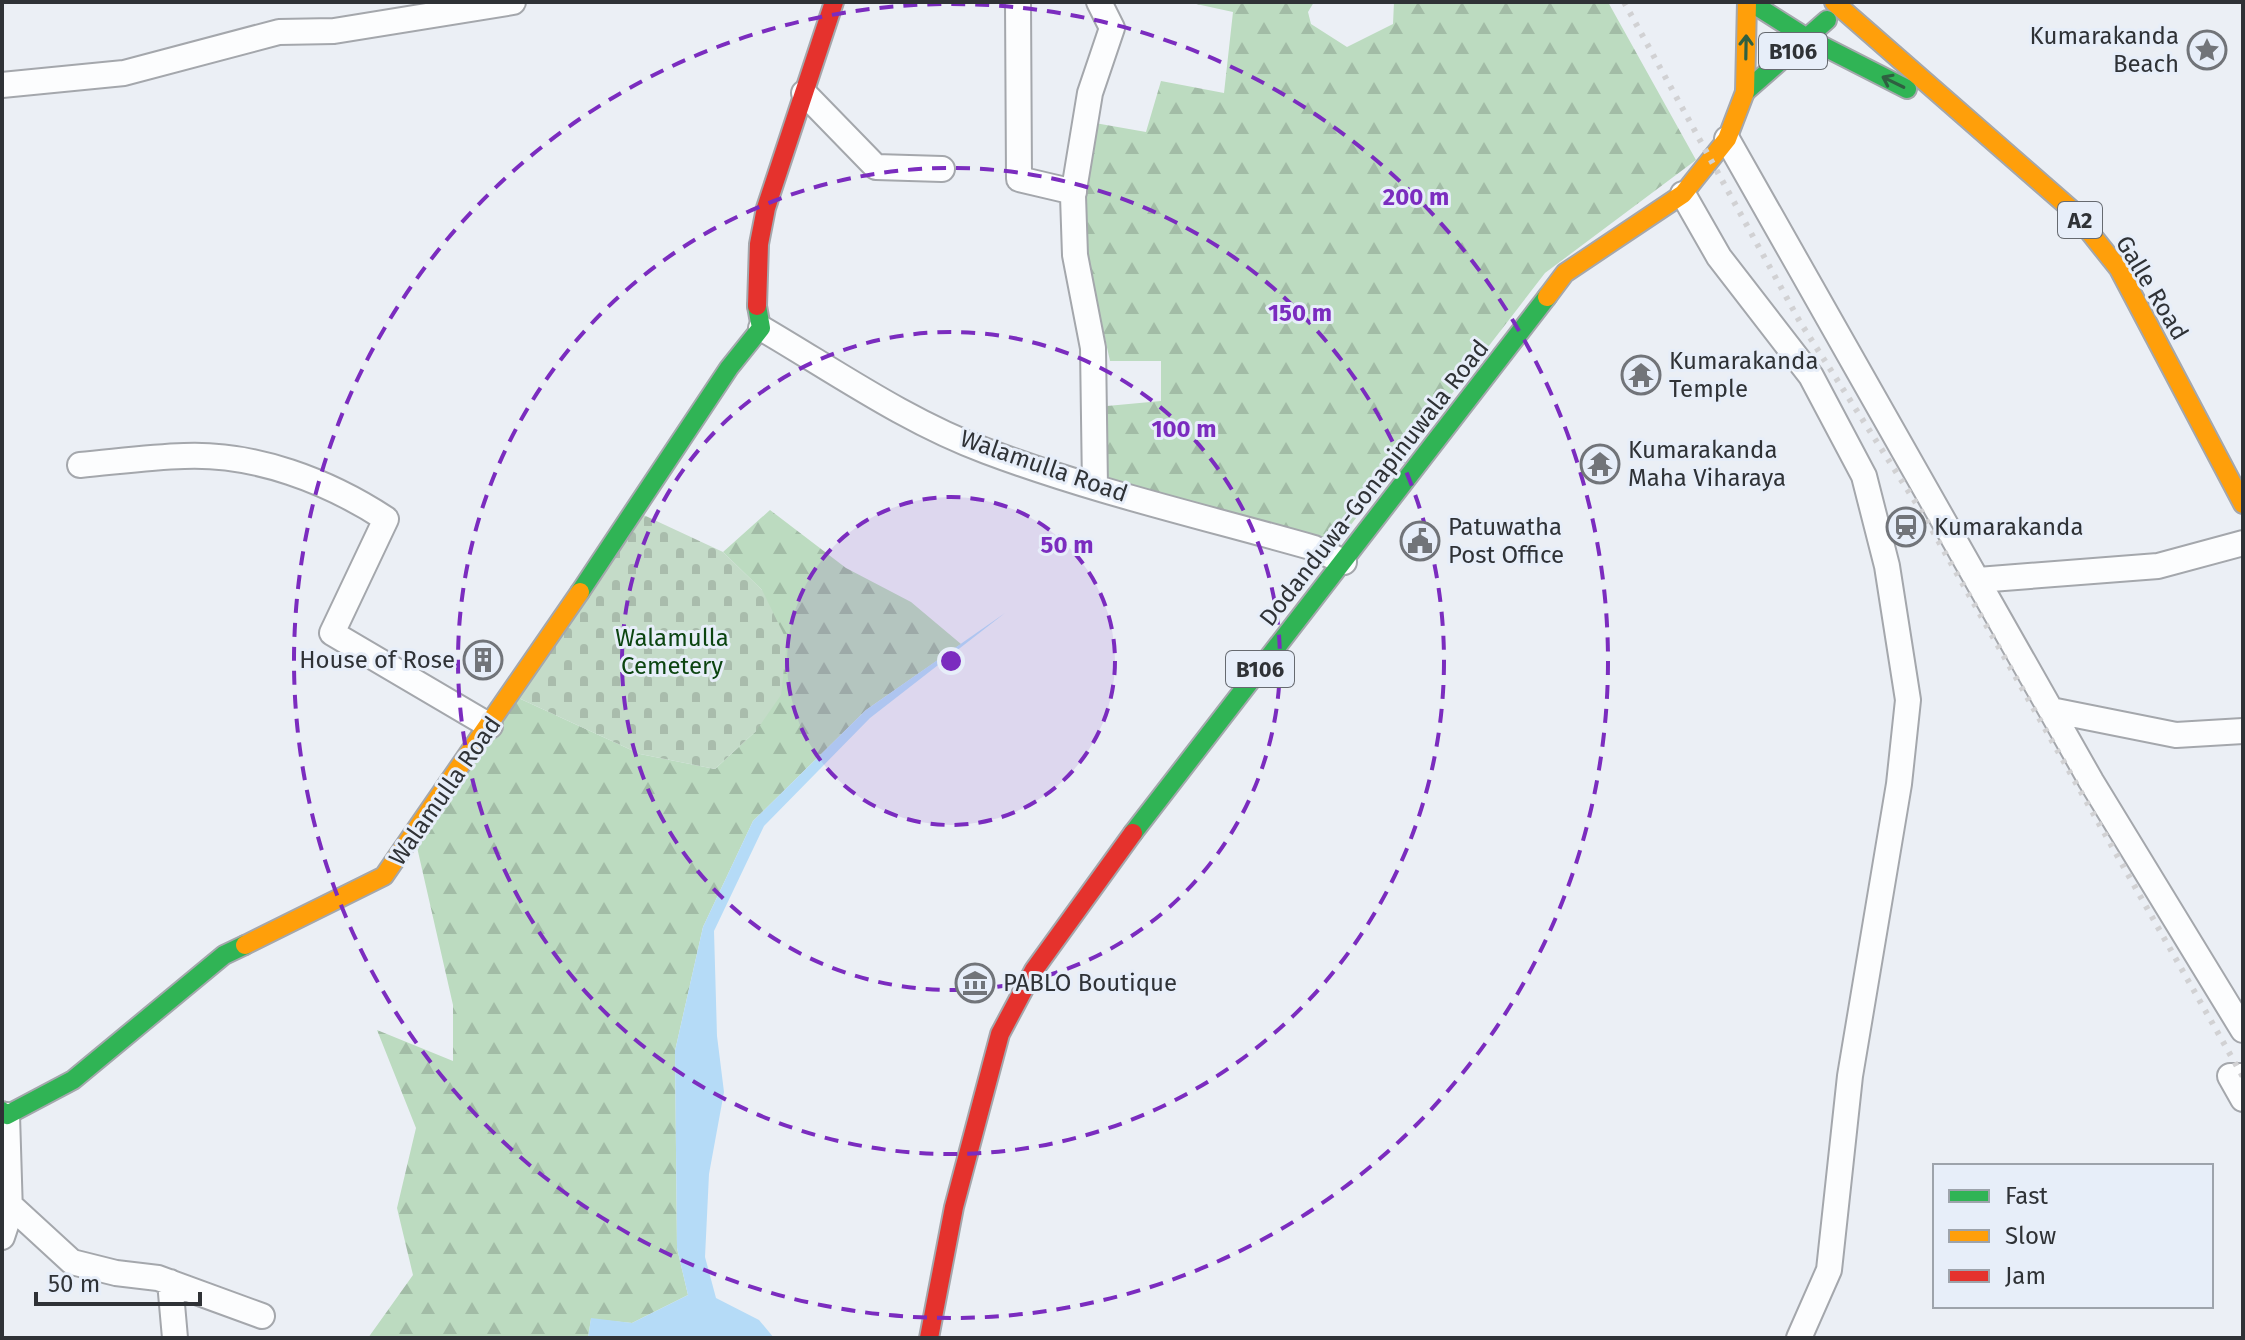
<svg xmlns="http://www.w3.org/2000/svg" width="2245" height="1340" viewBox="0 0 2245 1340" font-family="'Fira Sans',sans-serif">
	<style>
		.forest { fill: url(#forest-firs) }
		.cemetery { fill: url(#cemetery-stones) }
		.water { fill: #b5dbf7 }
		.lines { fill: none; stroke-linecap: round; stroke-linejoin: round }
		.street-casing { stroke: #a4a7ac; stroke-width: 28 }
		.fast-casing { stroke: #a4a7ac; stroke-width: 22 }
		.slow-casing { stroke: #a4a7ac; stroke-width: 22 }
		.jam-casing { stroke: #a4a7ac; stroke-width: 22 }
		.street { stroke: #fcfdfe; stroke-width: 24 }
		.fast { stroke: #30b455; stroke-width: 18 }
		.slow { stroke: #ff9f0a; stroke-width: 18 }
		.jam { stroke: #e5322d; stroke-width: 18 }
		.rail { stroke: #d1d1d3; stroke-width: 6; stroke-dasharray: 4 8; stroke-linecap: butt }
		.oneway { stroke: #2f6041 }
		.ring { fill: none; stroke: #7b2cbf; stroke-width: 4; stroke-dasharray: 14 10 }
		.labels { text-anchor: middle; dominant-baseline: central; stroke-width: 6; stroke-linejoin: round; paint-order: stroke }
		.shield { fill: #e7eef9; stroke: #666a70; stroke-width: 2 }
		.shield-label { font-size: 22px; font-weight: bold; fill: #2f3236 }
		.poi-label { font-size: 24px; fill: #2f3236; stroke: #e7eef9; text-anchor: start }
		.street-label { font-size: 24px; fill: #2f3236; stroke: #e7eef9 }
		.park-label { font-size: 24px; fill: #0c4511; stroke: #e7eef9 }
		.centre { fill: #7b2cbf; stroke: #e7eef9; stroke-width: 4 }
		.ring-label { font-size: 24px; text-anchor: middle; font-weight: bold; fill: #7b2cbf; stroke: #e7eef9; stroke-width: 6; stroke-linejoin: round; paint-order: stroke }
	</style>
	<defs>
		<pattern id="forest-firs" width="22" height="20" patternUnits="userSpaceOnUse" patternTransform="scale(2)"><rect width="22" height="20" fill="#bcdbc0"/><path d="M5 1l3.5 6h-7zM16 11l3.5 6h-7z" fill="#a2bca6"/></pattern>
		<pattern id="cemetery-stones" width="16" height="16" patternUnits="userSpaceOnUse" patternTransform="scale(2)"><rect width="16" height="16" fill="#c4dbc8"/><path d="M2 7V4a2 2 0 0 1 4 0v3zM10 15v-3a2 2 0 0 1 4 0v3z" fill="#a9bcac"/></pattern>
	</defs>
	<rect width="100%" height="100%" fill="#ebeff5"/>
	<path class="forest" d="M1187 2H1314L1308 12 1311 24 1347 47 1393 24 1394 2H1608L1696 160 1545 273 1333 548 1106 484 1107 406 1161 401V361H1110L1087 257 1082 191 1095 123 1146 132 1161 81 1224 93 1233 12Z
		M770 510 846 568 911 602 961 644 866 710 753 821 703 927 675 1051 677 1248 688 1295 632 1323 591 1319 588 1338H368L413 1275 397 1208 416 1128 377 1030 453 1061V1005L414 834 512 695 640 754 715 769 756 731 762 590 723 552Z"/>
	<path class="cemetery" d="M635 511 723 552 762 590 787 641 781 695 756 731 715 769 640 754 512 695Z"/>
	<path class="water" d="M1005 613 870 718 764 826 714 931 717 1036 724 1092 709 1174 705 1257 716 1298 759 1320 774 1338H588L591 1318 632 1323 688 1295 677 1248 675 1051 703 927 753 821 866 710Z"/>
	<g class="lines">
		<g class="street-casing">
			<path id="street" d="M1018 2 1019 179 1074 192
				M2 85 124 73 279 32 334 31 513 2
				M804 93 876 167 942 169
				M1727 139 2091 781 2243 1030
				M1683 194 1719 257 1811 376 1864 476 1887 566 1908 700 1899 784 1850 1076 1829 1270 1799 1338
				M761 328C833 370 907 422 986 451 1092 491 1205 517 1314 548L1344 562
				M80 465C114 462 149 457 184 456 255 453 328 481 386 519L332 633 490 726
				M1095 487 1093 348 1075 255 1073 196 1090 93 1112 28 1099 2
				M1978 580 2158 566 2243 543
				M2051 710 2176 735 2243 731
				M2243 1076H2230L2243 1099
				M11 1206 72 1262 116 1273 158 1278 262 1316
				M2 1237 10 1213 7 1115
				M170 1282 175 1338"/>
		</g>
		<g class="fast-casing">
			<path id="fast" d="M1750 2 1807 38 1907 89
				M1745 92 1827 20
				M580 592 729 368 761 328 757 306
				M1133 833 1547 297
				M2 1111 7 1115 73 1080 224 955 245 945"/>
		</g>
		<g class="slow-casing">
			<path id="slow" d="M1834 2 2072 210 2119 269 2243 504
				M1547 297 1565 273 1683 194 1727 139 1745 92 1747 2
				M245 945 384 876 580 592"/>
		</g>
		<g class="jam-casing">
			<path id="jam" d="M757 306 759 244 766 208 834 2
				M929 1338 954 1207 1000 1034 1034 970 1133 833"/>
		</g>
		<use href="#street" class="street"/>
		<use href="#fast" class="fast"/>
		<use href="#slow" class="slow"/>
		<use href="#jam" class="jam"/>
		<path class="rail" d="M1624 2 1800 322 1923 514 2243 1077"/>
	</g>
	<defs><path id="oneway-shaft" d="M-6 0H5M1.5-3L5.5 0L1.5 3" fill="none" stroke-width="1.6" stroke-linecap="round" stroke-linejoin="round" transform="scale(2)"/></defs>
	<g class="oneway">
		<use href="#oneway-shaft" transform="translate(1746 47) rotate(-89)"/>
		<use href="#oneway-shaft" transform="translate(1893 82) rotate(-154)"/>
	</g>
	<circle cx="951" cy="661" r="164" fill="#7b2cbf" fill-opacity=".12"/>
	<g class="ring">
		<circle cx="951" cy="661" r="164"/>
		<circle cx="951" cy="661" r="329"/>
		<circle cx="951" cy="661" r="493"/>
		<circle cx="951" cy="661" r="657"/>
	</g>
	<defs>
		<g id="sight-ring" transform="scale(2)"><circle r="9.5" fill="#e7eef9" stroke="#717479" stroke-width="1.5"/><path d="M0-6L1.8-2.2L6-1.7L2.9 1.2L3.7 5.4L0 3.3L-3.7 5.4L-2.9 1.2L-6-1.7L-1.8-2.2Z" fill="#717479"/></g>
		<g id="temple-ring" transform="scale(2)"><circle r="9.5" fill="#e7eef9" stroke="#717479" stroke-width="1.5"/><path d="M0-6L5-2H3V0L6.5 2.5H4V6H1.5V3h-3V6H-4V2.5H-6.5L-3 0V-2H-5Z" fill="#717479"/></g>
		<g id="station-ring" transform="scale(2)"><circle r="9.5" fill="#e7eef9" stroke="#717479" stroke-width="1.5"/><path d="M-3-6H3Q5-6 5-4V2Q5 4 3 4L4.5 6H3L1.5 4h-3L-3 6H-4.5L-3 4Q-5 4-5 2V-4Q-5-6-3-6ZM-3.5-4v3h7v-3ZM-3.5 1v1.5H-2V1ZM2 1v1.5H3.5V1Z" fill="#717479"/></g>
		<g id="civic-ring" transform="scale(2)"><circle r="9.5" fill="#e7eef9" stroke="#717479" stroke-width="1.5"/><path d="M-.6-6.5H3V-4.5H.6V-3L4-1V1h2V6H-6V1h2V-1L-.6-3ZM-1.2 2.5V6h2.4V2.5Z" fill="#717479"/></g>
		<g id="building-ring" transform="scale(2)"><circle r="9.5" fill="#e7eef9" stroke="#717479" stroke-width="1.5"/><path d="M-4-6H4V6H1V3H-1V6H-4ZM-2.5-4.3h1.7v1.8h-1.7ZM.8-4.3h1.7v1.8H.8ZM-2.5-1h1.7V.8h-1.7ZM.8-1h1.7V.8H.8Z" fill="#717479"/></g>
		<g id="museum-ring" transform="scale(2)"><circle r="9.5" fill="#e7eef9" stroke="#717479" stroke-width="1.5"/><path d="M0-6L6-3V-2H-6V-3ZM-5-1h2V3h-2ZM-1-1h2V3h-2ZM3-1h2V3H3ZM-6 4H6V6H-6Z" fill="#717479"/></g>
	</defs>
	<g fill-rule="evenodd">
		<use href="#sight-ring" x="2207" y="50"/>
		<use href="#temple-ring" x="1641" y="375"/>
		<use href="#temple-ring" x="1600" y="464"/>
		<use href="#station-ring" x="1906" y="527"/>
		<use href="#civic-ring" x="1420" y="541"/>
		<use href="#building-ring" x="483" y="660"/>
		<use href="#museum-ring" x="975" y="983"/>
	</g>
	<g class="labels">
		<g class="shield">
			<rect x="1759" y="33" width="68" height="36" rx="6"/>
			<rect x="2058" y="202" width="44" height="36" rx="6"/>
			<rect x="1226" y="651" width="68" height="36" rx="6"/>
		</g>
		<g class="shield-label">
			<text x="1793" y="51">B106</text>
			<text x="2080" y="220">A2</text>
			<text x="1260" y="669">B106</text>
		</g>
		<g class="poi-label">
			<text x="2179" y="36" text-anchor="end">Kumarakanda<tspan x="2179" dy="28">Beach</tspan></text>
			<text x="1669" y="361">Kumarakanda<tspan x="1669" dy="28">Temple</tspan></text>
			<text x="1628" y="450">Kumarakanda<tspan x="1628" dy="28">Maha Viharaya</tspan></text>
			<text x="1448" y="527">Patuwatha<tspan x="1448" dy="28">Post Office</tspan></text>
			<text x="1934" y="527">Kumarakanda</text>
			<text x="455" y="660" text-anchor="end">House of Rose</text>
			<text x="1003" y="983">PABLO Boutique</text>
		</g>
		<g class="street-label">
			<text transform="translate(2152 288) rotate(59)">Galle Road</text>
			<text transform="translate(1044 466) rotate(19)">Walamulla Road</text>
			<text transform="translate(1374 483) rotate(-52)">Dodanduwa-Gonapinuwala Road</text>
			<text transform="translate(445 791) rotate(-55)">Walamulla Road</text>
		</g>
		<g class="park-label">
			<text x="672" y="638">Walamulla<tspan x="672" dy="28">Cemetery</tspan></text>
		</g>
	</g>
	<circle cx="951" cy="661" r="12" class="centre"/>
	<g class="ring-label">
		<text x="1416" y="205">200 m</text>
		<text x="1300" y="321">150 m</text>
		<text x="1184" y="437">100 m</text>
		<text x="1067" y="553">50 m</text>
	</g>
	<rect width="2245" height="1340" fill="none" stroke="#2f3236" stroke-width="8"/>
	<rect x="1933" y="1164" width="280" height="144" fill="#e7eef9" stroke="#9da3ab" stroke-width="2"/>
	<rect x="1949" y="1190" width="40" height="12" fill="#30b455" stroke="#9da3ab" stroke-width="2"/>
	<text x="2005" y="1204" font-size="24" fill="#2f3236">Fast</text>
	<rect x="1949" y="1230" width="40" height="12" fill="#ff9f0a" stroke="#9da3ab" stroke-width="2"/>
	<text x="2005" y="1244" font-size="24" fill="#2f3236">Slow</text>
	<rect x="1949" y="1270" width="40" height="12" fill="#e5322d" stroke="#9da3ab" stroke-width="2"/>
	<text x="2005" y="1284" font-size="24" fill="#2f3236">Jam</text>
	<path d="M36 1292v12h164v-12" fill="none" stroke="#2f3236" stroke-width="4"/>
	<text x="48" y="1292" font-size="24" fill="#2f3236" stroke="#e7eef9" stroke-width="6" paint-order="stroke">50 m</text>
</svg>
